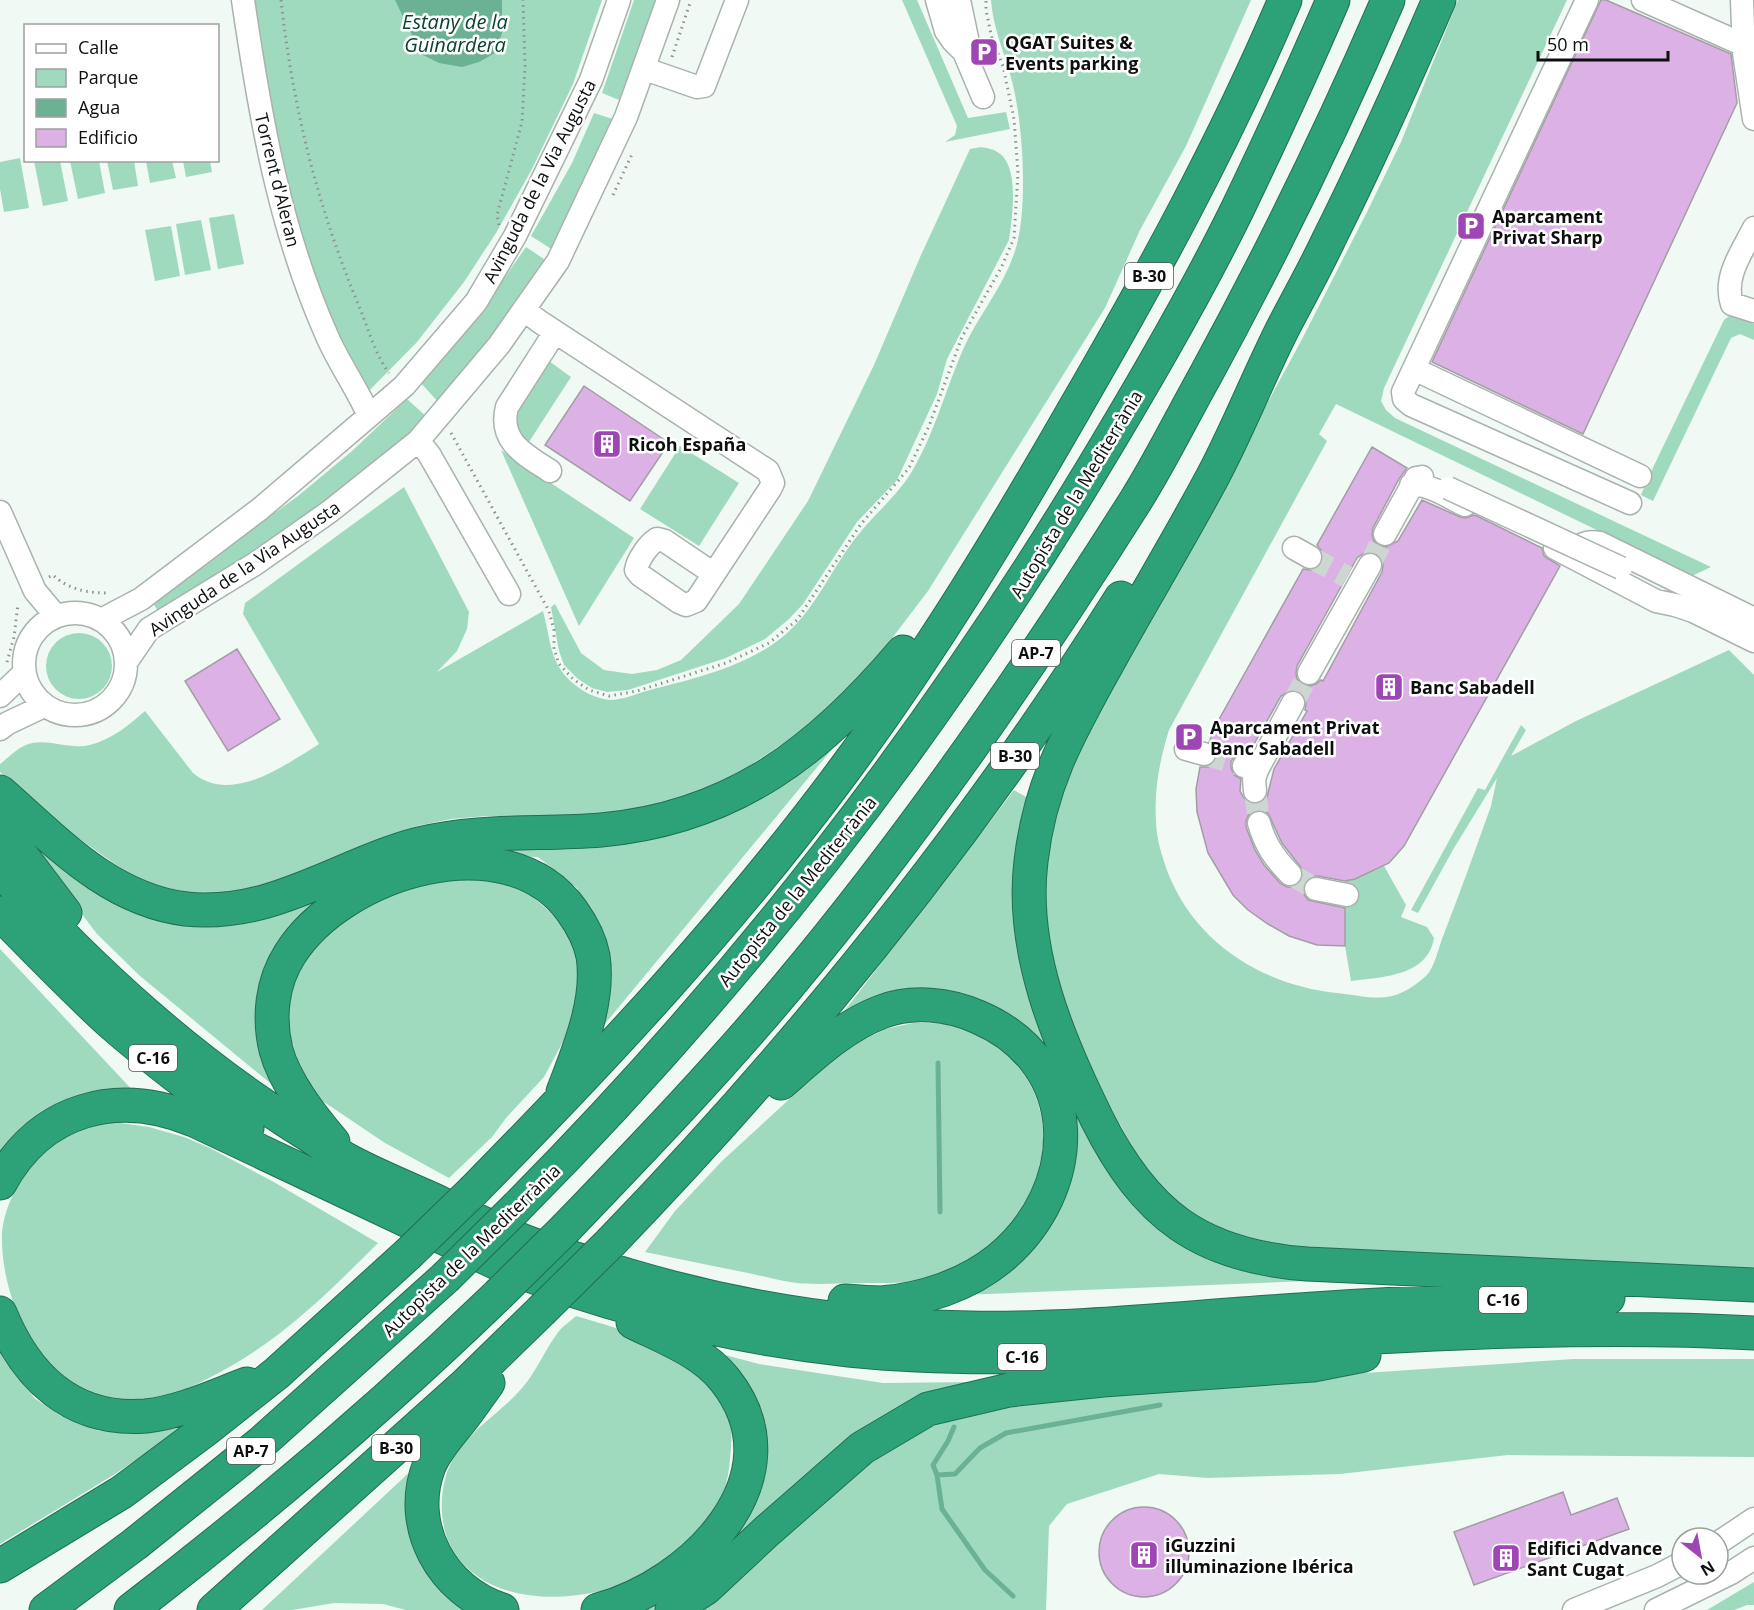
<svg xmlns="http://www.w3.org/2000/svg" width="1754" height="1610" viewBox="0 0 1754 1610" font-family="'Open Sans',sans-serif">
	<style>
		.green { fill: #9fdabf }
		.water { fill: #6bb193 }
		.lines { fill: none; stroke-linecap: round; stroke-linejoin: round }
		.stream { stroke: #6bb193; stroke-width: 5 }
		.building { fill: #dcb2e6; stroke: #a39da4; stroke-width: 1.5; fill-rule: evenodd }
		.minor-tunnel { stroke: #ced6d2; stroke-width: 22; stroke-dasharray: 22 11; stroke-linecap: butt }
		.minor-casing { stroke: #a9b2ae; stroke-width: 25 }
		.highway-casing { stroke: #216f54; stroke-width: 35 }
		.path { stroke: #8c938f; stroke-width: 3; stroke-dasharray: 1.5 4.5; stroke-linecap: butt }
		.minor { stroke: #fff; stroke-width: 22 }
		.highway { stroke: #2da279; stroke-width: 33 }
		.minor-bridge-casing { stroke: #a9b2ae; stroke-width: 25; stroke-linecap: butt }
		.highway-bridge-casing { stroke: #216f54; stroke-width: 35; stroke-linecap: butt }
		.minor-bridge { stroke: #fff; stroke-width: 22 }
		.highway-bridge { stroke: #2da279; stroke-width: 33 }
		.labels { text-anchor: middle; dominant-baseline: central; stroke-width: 5; stroke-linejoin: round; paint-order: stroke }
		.shield { fill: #fff; stroke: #555756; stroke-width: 1.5 }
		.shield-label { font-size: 16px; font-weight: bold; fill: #0c0f0e }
		.poi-label { font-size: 18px; font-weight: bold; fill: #0c0f0e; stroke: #fff; text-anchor: start }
		.street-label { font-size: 18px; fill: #0c0f0e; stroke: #fff }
		.water-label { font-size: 20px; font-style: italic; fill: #074430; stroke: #fff }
	</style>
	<rect width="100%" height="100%" fill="#f0f9f4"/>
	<path class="green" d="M243 0H602L573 84 532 169 496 233 464 282 417 342 361 399 286 226Z
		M634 0H664L624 102 602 93Z
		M902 0H917L968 118 1006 112 1010 129 945 142 955 135 957 126Z
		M991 0H1251L1186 146 1140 230 1105 308 928 591 883 650 846 692 808 727 743 770 706 789 666 802 627 811 552 817 487 816 451 819 417 826 389 835 263 887 231 894H196L154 885 129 874 60 825 0 772V764C8 758 16 749 26 745 45 737 68 750 90 745 112 739 128 726 145 711L193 773C232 805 285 765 319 744L243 614 245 603 404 487 469 612 467 629 457 651 437 672 543 611C552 645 549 668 582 690 589 695 601 699 610 700 623 700 638 693 650 690 697 678 749 666 786 634 817 607 832 567 858 535 877 511 902 492 916 464 938 425 949 377 969 337 984 309 1005 282 1015 251 1029 209 1023 116 1010 74 1003 49 993 27 991 0Z
		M1458 0H1567L1384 388 1381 401 1386 410 1395 418 1711 567 1692 576 1336 404 1319 434 1327 441 1169 730C1160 759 1154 789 1156 820 1156 838 1162 856 1168 873 1196 944 1263 985 1337 993 1377 998 1393 1005 1426 976 1434 968 1438 950 1442 939 1459 895 1475 851 1491 806L1497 778 1454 848 1418 913 1411 910 1478 788 1485 790 1521 725 1526 730 1511 756 1576 721 1729 650 1754 675V1274L1276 1247 1216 1231 1172 1203 1137 1155 1096 1081 1074 1033 1056 983 1042 918 1051 825 1070 767 1301 341 1367 212 1401 142Z
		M594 113 619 121 556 252 531 236 572 163Z
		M981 147C987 148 994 149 999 153 1020 168 1012 218 1009 240L947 359 937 394 897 480 857 522 803 604 789 619 765 639 726 658 628 690 607 692 592 688 578 679 564 665 559 651 551 607 555 604 581 653 604 670 632 674 657 670 681 660 739 604 808 501 874 365 921 255 970 149Z
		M20 158 29 208 4 212 0 189V162Z
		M34 161H60L68 201 43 206Z
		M70 161H99L105 193 78 199Z
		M107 161H134L138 186 113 190Z
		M146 161H172L176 178 150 183Z
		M183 161H210L212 172 186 177Z
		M234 214 244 264 218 269 209 218Z
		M201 220 211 270 185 275 176 224Z
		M171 226 180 276 155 281 145 230Z
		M526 247 550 263 440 404 420 382 489 300Z
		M1735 314 1754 324V340L1740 334 1731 338 1653 501 1641 495 1647 480 1724 320 1729 316Z
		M549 361 571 377 527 445 514 435V414Z
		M407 399 428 418 340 496 159 613 152 601 298 496 352 451Z
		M680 446 739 483 699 546 640 509Z
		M501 450 634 538 579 626Z
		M46 666a33 33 0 1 1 66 0a33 33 0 1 1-66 0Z
		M833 748 604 1025 611 973 598 927 577 888 538 857 481 855 482 844 772 788Z
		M1014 790 1028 798 1015 850 1014 884 1139 1208 1235 1269 1334 1280 961 1295 1021 1261 1055 1213 1037 1043 1005 1011 952 991 900 994 836 1022Z
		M36 840 122 903 329 894 273 954 256 1005 257 1036 270 1083 140 976 97 934 34 851Z
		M1384 866 1406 905 1401 917 1427 927 1434 938C1428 976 1383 977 1351 981L1345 946V901L1347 895 1345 880 1355 879Z
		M486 878 525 890 559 920 570 937 576 953 581 974 573 1023 544 1077 506 1118 492 1137 449 1178 385 1143 321 1100 310 1089 303 1077 287 1026 289 991 312 949 350 915 391 894 430 882Z
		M0 949 138 1096 0 1169Z
		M913 1023C931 1023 949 1023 967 1029 1024 1049 1055 1111 1039 1168 1035 1183 1031 1202 1021 1215 999 1244 959 1269 924 1279 903 1284 882 1283 860 1283 840 1283 817 1285 797 1283 780 1281 764 1276 748 1273 713 1266 679 1259 645 1252L675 1211 722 1161 833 1059 859 1042 885 1029Z
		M120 1123 149 1127 184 1137 210 1148 272 1181 378 1243C325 1296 277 1344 209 1378 192 1387 173 1396 154 1399 127 1403 93 1398 71 1383 26 1353 0 1286 2 1232 4 1213 12 1194 22 1178 26 1172 29 1164 34 1159 40 1154 47 1150 53 1145 65 1137 77 1127 93 1124 101 1123 111 1123 120 1123Z
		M576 1316C613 1327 663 1340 691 1367 698 1373 704 1381 710 1387 714 1393 720 1398 725 1404 732 1414 732 1436 731 1448 730 1460 729 1473 726 1484 722 1501 707 1522 696 1534 681 1549 661 1567 643 1576 580 1607 476 1610 447 1538 439 1515 440 1486 451 1463 467 1431 499 1415 522 1388 537 1371 545 1349 559 1331 564 1325 571 1321 576 1316Z
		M0 1346 34 1398 61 1416 99 1431 189 1424 115 1474 0 1544Z
		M725 1355 759 1364 883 1383 973 1382 656 1610H634L745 1514 742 1377Z
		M1574 1359H1754V1457L1508 1455 1340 1474 1207 1478 1159 1474 1067 1504 1049 1526 1046 1610H700L861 1459 913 1430 973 1409 1185 1385Z
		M414 1468 476 1610H406L383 1604 334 1603 292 1610H262Z
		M1754 1582V1605H1747L1734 1610H1707Z"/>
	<path class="water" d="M395 0H502V33L495 53 479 62 462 67 439 63 421 54Z"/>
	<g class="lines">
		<path class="stream" d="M938 1063 940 1212
			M954 1427 948 1441 933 1465 937 1475 942 1509 985 1570 1013 1596
			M937 1475 955 1474 980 1448 1006 1433 1160 1405"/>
	</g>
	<path class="building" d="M1601 0H1606L1731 54 1737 103 1583 434 1432 362Z
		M584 386 669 443 630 501 545 445Z
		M1372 447 1407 468 1399 479 1373 528 1372 535 1374 541 1378 545 1386 547 1398 541 1422 500 1460 517 1466 518 1474 515 1477 516 1542 548 1544 556 1560 566 1404 846 1389 863 1355 879 1345 881 1318 876H1311L1305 881 1303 887V893L1308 900 1345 908V946L1317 945 1289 936 1268 924 1248 910 1233 895 1208 853 1197 812 1196 789 1200 767H1208L1213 764 1217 758V750L1209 742 1217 723 1303 569 1311 570 1316 569 1321 564 1323 556 1321 550 1317 545ZM1370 552 1377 554 1382 559 1383 565 1382 572 1323 681 1321 680 1316 684 1310 686 1303 685 1297 679 1296 673 1297 666 1357 558 1364 553ZM1292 690 1299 691 1304 695 1306 702 1305 710 1307 711 1274 769 1267 797 1262 802 1257 804 1250 803 1244 798 1240 791 1241 779 1234 775 1231 768V761L1240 753H1249L1281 696ZM1256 810H1262L1268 813 1282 843 1303 870V878L1300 883 1294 887H1287L1280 883 1264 865 1255 850 1246 827V821L1249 814Z
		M237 649 280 719 228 751 185 681Z
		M1563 1492 1571 1515 1617 1498 1629 1529 1474 1585 1454 1532Z
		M1099 1552a45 45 0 1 1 90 0a45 45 0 1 1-90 0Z"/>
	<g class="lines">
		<path class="minor-tunnel" d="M1310 557 1347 577
			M1370 565 1385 534
			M1293 703 1309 673
			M1204 754 1244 766
			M1255 791 1259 823
			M1290 874 1316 889"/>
		<g class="minor-casing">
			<path id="minor" d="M243 0C260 116 279 228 327 336 339 364 357 388 369 416
				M937 0 946 31 953 41 964 52 983 97
				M959 0 967 38 964 52
				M1587 0 1403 392 1404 399 1411 405 1630 503
				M1643 0 1744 45
				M1742 0 1744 53 1754 119
				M645 69 697 87 704 86 737 0
				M1754 228C1742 252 1723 277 1732 304L1754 311
				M524 310 540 322 768 471 773 483 770 489 696 601 686 605 679 602 640 575 636 570C638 559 648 545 657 539L665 541 714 574
				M1414 369 1640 476
				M418 441 429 454 509 594
				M550 471C526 455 498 442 507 407L555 332
				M1411 485C1428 483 1450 498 1465 505
				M0 512 35 591 56 616
				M1385 534 1416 478 1422 477
				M1294 548 1310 557
				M1555 548 1656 601 1675 605 1693 611 1754 641
				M1563 551C1580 550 1581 539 1600 543L1754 619
				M24 664a51 51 0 1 1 102 0a51 51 0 1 1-102 0Z
				M101 620 141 599 260 509 369 416 404 386 476 302 515 236 591 80 619 0
				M127 661 149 629 255 564 329 512 418 441 499 345 558 261 626 117 668 0
				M1309 673 1370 565
				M0 696 24 673
				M0 729 8 723 44 706
				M1186 749 1204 754
				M1244 766 1257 770 1293 703
				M1255 791 1254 779 1257 770
				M1259 823C1265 844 1274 858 1290 874
				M1316 889 1347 895
				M1718 1543 1754 1519
				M1574 1610 1657 1576 1682 1563
				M1656 1610 1731 1573 1754 1558"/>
		</g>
		<g class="highway-casing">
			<path id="highway" d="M1439 0C1404 81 1368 161 1329 239 1315 269 1299 297 1284 326 1259 375 1239 427 1213 476 1179 540 1141 602 1106 666 1069 733 1040 783 1031 861 1020 951 1058 1040 1097 1119 1145 1215 1200 1256 1307 1264L1754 1285
				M0 792C55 840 109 900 186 909 273 918 339 865 419 844 479 829 540 835 601 830 734 818 820 750 903 652
				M0 827 65 913
				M0 870C95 974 192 1063 312 1137 324 1145 336 1154 349 1161 377 1176 407 1188 436 1201 463 1214 489 1227 516 1238 537 1247 560 1254 582 1261 707 1303 837 1326 969 1328 1074 1330 1179 1318 1284 1311 1392 1303 1500 1299 1608 1298
				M0 913C36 950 72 987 110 1022 153 1060 200 1094 247 1128
				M781 1083C812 1056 842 1027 881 1012 912 1000 949 1004 978 1017 1086 1063 1083 1190 999 1259 967 1285 922 1300 881 1303 869 1303 857 1302 845 1301
				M333 1142C311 1116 285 1083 276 1050 268 1017 272 982 290 954 342 872 507 820 572 911 582 925 590 940 593 956 600 1001 579 1050 563 1092
				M0 1183C41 1108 117 1088 194 1120L497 1263C609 1307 729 1337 849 1350 985 1364 1121 1353 1257 1344 1422 1334 1588 1324 1754 1333
				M474 1190C605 1057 733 920 844 770 930 654 1004 532 1075 408 1152 275 1225 141 1285 0
				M517 1207C740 982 927 742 1091 471 1143 385 1194 298 1238 208 1271 139 1303 70 1333 0
				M566 1228C642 1149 718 1070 788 986 916 833 1030 668 1136 500 1161 460 1182 417 1205 376 1272 253 1333 128 1388 0
				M612 1241C802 1044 975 830 1121 598
				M0 1313C26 1377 72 1422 146 1416 181 1412 215 1396 247 1384
				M488 1383C479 1395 470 1409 461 1420 449 1435 436 1449 429 1466 406 1526 442 1591 502 1610
				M0 1566 122 1492 205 1430 277 1373 407 1255
				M46 1610 135 1544 261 1443 445 1278
				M131 1610C260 1511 381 1408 498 1295
				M214 1610 465 1385 541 1311
				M598 1610C691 1586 802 1477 725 1380 702 1351 665 1338 633 1322
				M672 1610 706 1588 767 1531 862 1448 928 1409 1009 1390 1103 1380 1313 1365 1364 1355"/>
		</g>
		<path class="path" d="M281 0C293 109 318 209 361 311 369 331 376 356 389 373
			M672 57 691 0
			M613 195 633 152
			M499 225 497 215 522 122 525 66 523 0
			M451 433 549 611 554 630V649L559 664 573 679 589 690 609 696 637 691 726 663 769 643 797 620 861 524 909 468 929 426 962 337 1001 268 1014 238 1018 173 1014 119 1003 66 992 39 986 10V0
			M49 577 53 575C69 590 88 593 109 593
			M7 662 14 637 18 604"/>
		<use href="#minor" class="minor"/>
		<use href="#highway" class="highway"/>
		<g class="minor-bridge-casing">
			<path id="minor-bridge" d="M1448 488 1621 568"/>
		</g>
		<g class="highway-bridge-casing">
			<path id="highway-bridge" d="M407 1255 474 1190
				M445 1278 517 1207
				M498 1295 566 1228
				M541 1311 612 1241"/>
		</g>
		<use href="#minor-bridge" class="minor-bridge"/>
		<use href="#highway-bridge" class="highway-bridge"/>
	</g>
	<defs>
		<g id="parking-square" transform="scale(1.5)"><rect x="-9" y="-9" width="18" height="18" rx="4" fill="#9e46b3" stroke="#fff"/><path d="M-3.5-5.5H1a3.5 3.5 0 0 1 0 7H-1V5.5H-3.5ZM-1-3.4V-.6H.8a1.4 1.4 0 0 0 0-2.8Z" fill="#fff"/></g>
		<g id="building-square" transform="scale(1.5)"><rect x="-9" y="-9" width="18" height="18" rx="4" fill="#9e46b3" stroke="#fff"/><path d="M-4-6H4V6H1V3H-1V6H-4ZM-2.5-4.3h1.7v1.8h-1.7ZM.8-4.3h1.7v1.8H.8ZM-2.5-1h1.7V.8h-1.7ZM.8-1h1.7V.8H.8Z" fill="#fff"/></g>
	</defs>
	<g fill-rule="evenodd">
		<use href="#parking-square" x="984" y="52"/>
		<use href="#parking-square" x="1471" y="226"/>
		<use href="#building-square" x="607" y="444"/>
		<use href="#building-square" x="1389" y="687"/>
		<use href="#parking-square" x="1189" y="737"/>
		<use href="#building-square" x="1144" y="1555"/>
		<use href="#building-square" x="1506" y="1558"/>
	</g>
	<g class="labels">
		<g class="shield">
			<rect x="1125" y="263" width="48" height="26" rx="4.5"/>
			<rect x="1012" y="640" width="48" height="26" rx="4.5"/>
			<rect x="991" y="743" width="48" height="26" rx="4.5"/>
			<rect x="129" y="1045" width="48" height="26" rx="4.5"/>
			<rect x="1479" y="1287" width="48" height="26" rx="4.5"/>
			<rect x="998" y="1344" width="48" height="26" rx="4.5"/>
			<rect x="372" y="1435" width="48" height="26" rx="4.5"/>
			<rect x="227" y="1438" width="48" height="26" rx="4.5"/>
		</g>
		<g class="shield-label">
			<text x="1149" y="276">B-30</text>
			<text x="1036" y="653">AP-7</text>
			<text x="1015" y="756">B-30</text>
			<text x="153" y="1058">C-16</text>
			<text x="1503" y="1300">C-16</text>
			<text x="1022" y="1357">C-16</text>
			<text x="396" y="1448">B-30</text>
			<text x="251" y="1451">AP-7</text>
		</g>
		<g class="poi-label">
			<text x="1005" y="42">QGAT Suites &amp;<tspan x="1005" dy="21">Events parking</tspan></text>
			<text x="1492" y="216">Aparcament<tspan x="1492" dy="21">Privat Sharp</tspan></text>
			<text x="628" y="444">Ricoh España</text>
			<text x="1410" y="687">Banc Sabadell</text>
			<text x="1210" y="727">Aparcament Privat<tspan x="1210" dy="21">Banc Sabadell</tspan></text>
			<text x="1165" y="1545">iGuzzini<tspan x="1165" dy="21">illuminazione Ibérica</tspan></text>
			<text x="1527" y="1548">Edifici Advance<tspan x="1527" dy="21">Sant Cugat</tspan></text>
		</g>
		<g class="street-label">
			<text transform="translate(278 180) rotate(76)">Torrent d'Aleran</text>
			<text transform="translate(539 181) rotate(-63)">Avinguda de la Via Augusta</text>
			<text transform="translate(1076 494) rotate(-59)">Autopista de la Mediterrània</text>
			<text transform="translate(244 568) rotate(-34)">Avinguda de la Via Augusta</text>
			<text transform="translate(797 891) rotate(-51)">Autopista de la Mediterrània</text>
			<text transform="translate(471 1250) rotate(-44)">Autopista de la Mediterrània</text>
		</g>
		<g class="water-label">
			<text x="455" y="21">Estany de la<tspan x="455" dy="23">Guinardera</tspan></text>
		</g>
	</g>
	<rect x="24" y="24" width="195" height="138" fill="#ffffff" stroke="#9e9f9f" stroke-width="1.5"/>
	<rect x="36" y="44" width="30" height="9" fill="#ffffff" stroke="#9e9f9f" stroke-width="1.5"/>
	<text x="78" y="54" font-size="18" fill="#0c0f0e">Calle</text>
	<rect x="36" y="69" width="30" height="18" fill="#9fdabf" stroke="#9e9f9f" stroke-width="1.5"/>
	<text x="78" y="84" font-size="18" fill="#0c0f0e">Parque</text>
	<rect x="36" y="99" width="30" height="18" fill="#6bb193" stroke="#9e9f9f" stroke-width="1.5"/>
	<text x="78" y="114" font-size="18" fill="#0c0f0e">Agua</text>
	<rect x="36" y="129" width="30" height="18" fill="#dcb2e6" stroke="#9e9f9f" stroke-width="1.5"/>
	<text x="78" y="144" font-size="18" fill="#0c0f0e">Edificio</text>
	<g transform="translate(1700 1556) rotate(149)"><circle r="28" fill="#ffffff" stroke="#9e9f9f" stroke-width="1.5"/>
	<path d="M0-4.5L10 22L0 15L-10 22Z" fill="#9e46b3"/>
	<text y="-9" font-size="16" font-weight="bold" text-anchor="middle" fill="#0c0f0e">N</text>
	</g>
	<path d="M1538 51v9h130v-9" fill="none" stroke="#0c0f0e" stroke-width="3"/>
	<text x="1547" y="51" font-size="18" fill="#0c0f0e" stroke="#ffffff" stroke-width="4.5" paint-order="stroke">50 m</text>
</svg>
